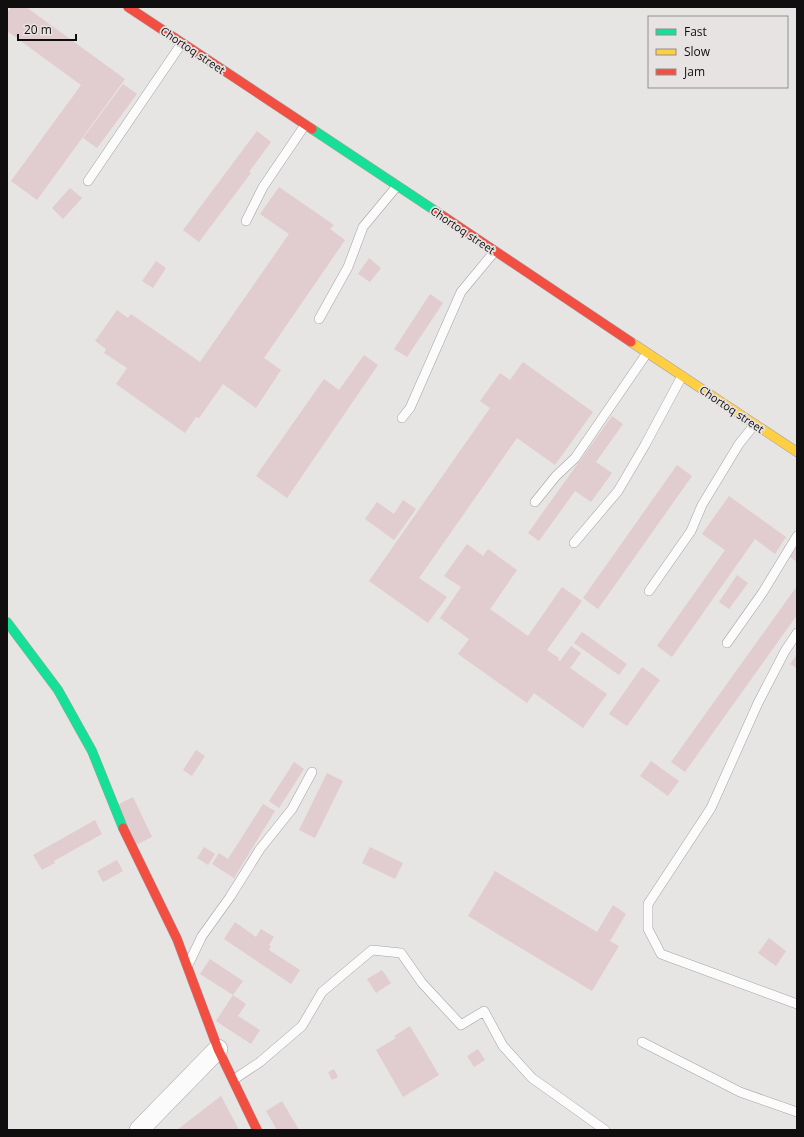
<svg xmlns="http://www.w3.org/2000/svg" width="804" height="1137" viewBox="0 0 804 1137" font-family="'Open Sans',sans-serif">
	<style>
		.building { fill: #e1cccf }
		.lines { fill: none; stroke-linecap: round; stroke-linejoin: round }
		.lane-casing { stroke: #a4a1a1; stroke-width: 10 }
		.street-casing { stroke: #a4a1a1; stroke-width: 20 }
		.fast-casing { stroke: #a4a1a1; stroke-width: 10 }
		.slow-casing { stroke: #a4a1a1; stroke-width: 10 }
		.jam-casing { stroke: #a4a1a1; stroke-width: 10 }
		.lane { stroke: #fbfbfb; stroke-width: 9 }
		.street { stroke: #fbfbfb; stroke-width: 19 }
		.fast { stroke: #16e098; stroke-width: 9 }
		.slow { stroke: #ffcf43; stroke-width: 9 }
		.jam { stroke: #f24e42; stroke-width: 9 }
		.labels { text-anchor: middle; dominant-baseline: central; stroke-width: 3.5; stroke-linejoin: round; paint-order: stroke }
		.street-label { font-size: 11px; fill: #100e0e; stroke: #e8e3e3 }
	</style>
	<rect width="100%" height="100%" fill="#e7e4e4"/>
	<path class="building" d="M11 7H26L125 79 37 200 11 181 81 85 7 31V13Z
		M123 84 137 94 97 148 83 138Z
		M257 131 271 142 249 172 251 173 199 242 183 230Z
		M279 187 334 225 330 229 345 240 264 358 281 370 256 408 223 384 199 418 196 417 185 433 116 384 127 368 104 353 106 349 95 341 117 310 128 318 131 314 200 362 289 234 260 214Z
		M70 188 82 198 63 219 52 208Z
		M369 258 381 268 370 282 358 274Z
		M156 261 166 268 153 288 142 281Z
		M430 294 443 303 407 357 394 349Z
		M364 355 378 365 287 498 256 476 324 379 339 390Z
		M523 362 593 412 555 465 517 438 419 578 447 597 428 623 369 581 490 408 480 401 500 373 510 380Z
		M612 416 623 424 596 462 612 473 591 502 575 491 539 541 528 533Z
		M677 465 692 476 598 609 583 598Z
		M729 496 786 537 775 554 755 539 672 657 657 646 725 550 702 534Z
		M403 500 416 509 394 540 365 519 377 502 394 514Z
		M467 544 483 556 488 549 517 570 482 621 490 609 528 636 562 587 582 601 547 650 559 658 558 660 560 661 571 646 581 653 570 668 607 694 583 728 534 693 527 703 458 654 469 639 440 618 461 587 444 576Z
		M797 547V562L790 557Z
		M737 575 748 583 729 609 719 602Z
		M797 586V615L685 772 671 762Z
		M582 632 627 664 619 675 574 643Z
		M797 654V668L790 664Z
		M642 667 660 680 627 726 609 714Z
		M196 750 205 756 192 776 183 770Z
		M651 761 679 781 668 796 640 776Z
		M294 762 304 769 279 808 269 801Z
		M327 773 343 781 315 838 299 830Z
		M133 797 152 837 136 845 117 805Z
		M263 804 275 811 234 878 212 864 219 853 228 859Z
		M95 820 102 834 54 861 55 863 42 870 33 855Z
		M204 847 215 854 208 865 197 858Z
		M370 847 403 863 395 879 362 863Z
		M117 860 123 871 103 882 97 871Z
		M495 871 597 932 613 905 626 914 610 941 619 946 592 991 468 916Z
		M235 922 256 937 261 929 274 937 269 945 271 946 269 950 300 970 291 984 224 939Z
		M769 938 786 951 776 966 758 953Z
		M210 959 243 981 233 995 200 974Z
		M382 970 391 983 376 993 367 979Z
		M233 995 246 1004 238 1016 260 1030 251 1044 216 1021Z
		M410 1026 439 1075 403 1097 376 1050 396 1038 394 1036Z
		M478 1049 485 1060 474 1067 467 1056Z
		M334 1069 338 1077 332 1080 328 1072Z
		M221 1096 239 1130H177Z
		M282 1101 299 1130H277L266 1111Z"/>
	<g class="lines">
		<g class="lane-casing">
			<path id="lane" d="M88 181 182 43
				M246 221 263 187 305 125
				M319 319 348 267 363 227 397 186
				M402 418 410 408 461 292 495 251
				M535 502 556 476 575 458 647 353
				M574 543 618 491 645 445 682 376
				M649 591 691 531 702 505 739 444 755 424
				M797 633 785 651 758 703 711 808 648 904V929L661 954 797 1004
				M727 643 763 592 797 536
				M189 963 202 936 230 897 260 849 292 809 312 772
				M642 1042 740 1092 797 1112
				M233 1080 260 1062 302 1026 322 992 372 950 401 953 422 983 461 1025 484 1011 503 1046 532 1078 605 1130"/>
		</g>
		<g class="street-casing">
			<path id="street" d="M139 1130 218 1049"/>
		</g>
		<g class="fast-casing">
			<path id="fast" d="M312 129 437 212
				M7 622 58 690 92 751 123 828"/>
		</g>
		<g class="slow-casing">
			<path id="slow" d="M631 342 797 452"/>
		</g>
		<g class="jam-casing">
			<path id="jam" d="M128 7 312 129
				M437 212 631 342
				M123 828 177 939 218 1049 257 1130"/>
		</g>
		<use href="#lane" class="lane"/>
		<use href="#street" class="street"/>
		<use href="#fast" class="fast"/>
		<use href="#slow" class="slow"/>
		<use href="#jam" class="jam"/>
	</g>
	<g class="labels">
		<g class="street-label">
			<text transform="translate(193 50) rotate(34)">Chortoq street</text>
			<text transform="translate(463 230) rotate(34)">Chortoq street</text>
			<text transform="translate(732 409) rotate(34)">Chortoq street</text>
		</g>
	</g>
	<rect width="804" height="1137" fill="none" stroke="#100e0e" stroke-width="16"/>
	<rect x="648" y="16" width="140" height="72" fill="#e8e3e3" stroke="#928e8e"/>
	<rect x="656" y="29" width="20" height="6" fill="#16e098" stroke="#928e8e"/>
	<text x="684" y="36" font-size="12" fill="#100e0e">Fast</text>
	<rect x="656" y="49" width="20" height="6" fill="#ffcf43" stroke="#928e8e"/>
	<text x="684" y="56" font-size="12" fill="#100e0e">Slow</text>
	<rect x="656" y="69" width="20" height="6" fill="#f24e42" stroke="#928e8e"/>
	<text x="684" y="76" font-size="12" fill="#100e0e">Jam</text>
	<path d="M18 34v6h58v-6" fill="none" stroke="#100e0e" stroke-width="2"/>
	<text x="24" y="34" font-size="12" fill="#100e0e" stroke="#e8e3e3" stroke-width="3" paint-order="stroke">20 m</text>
</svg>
